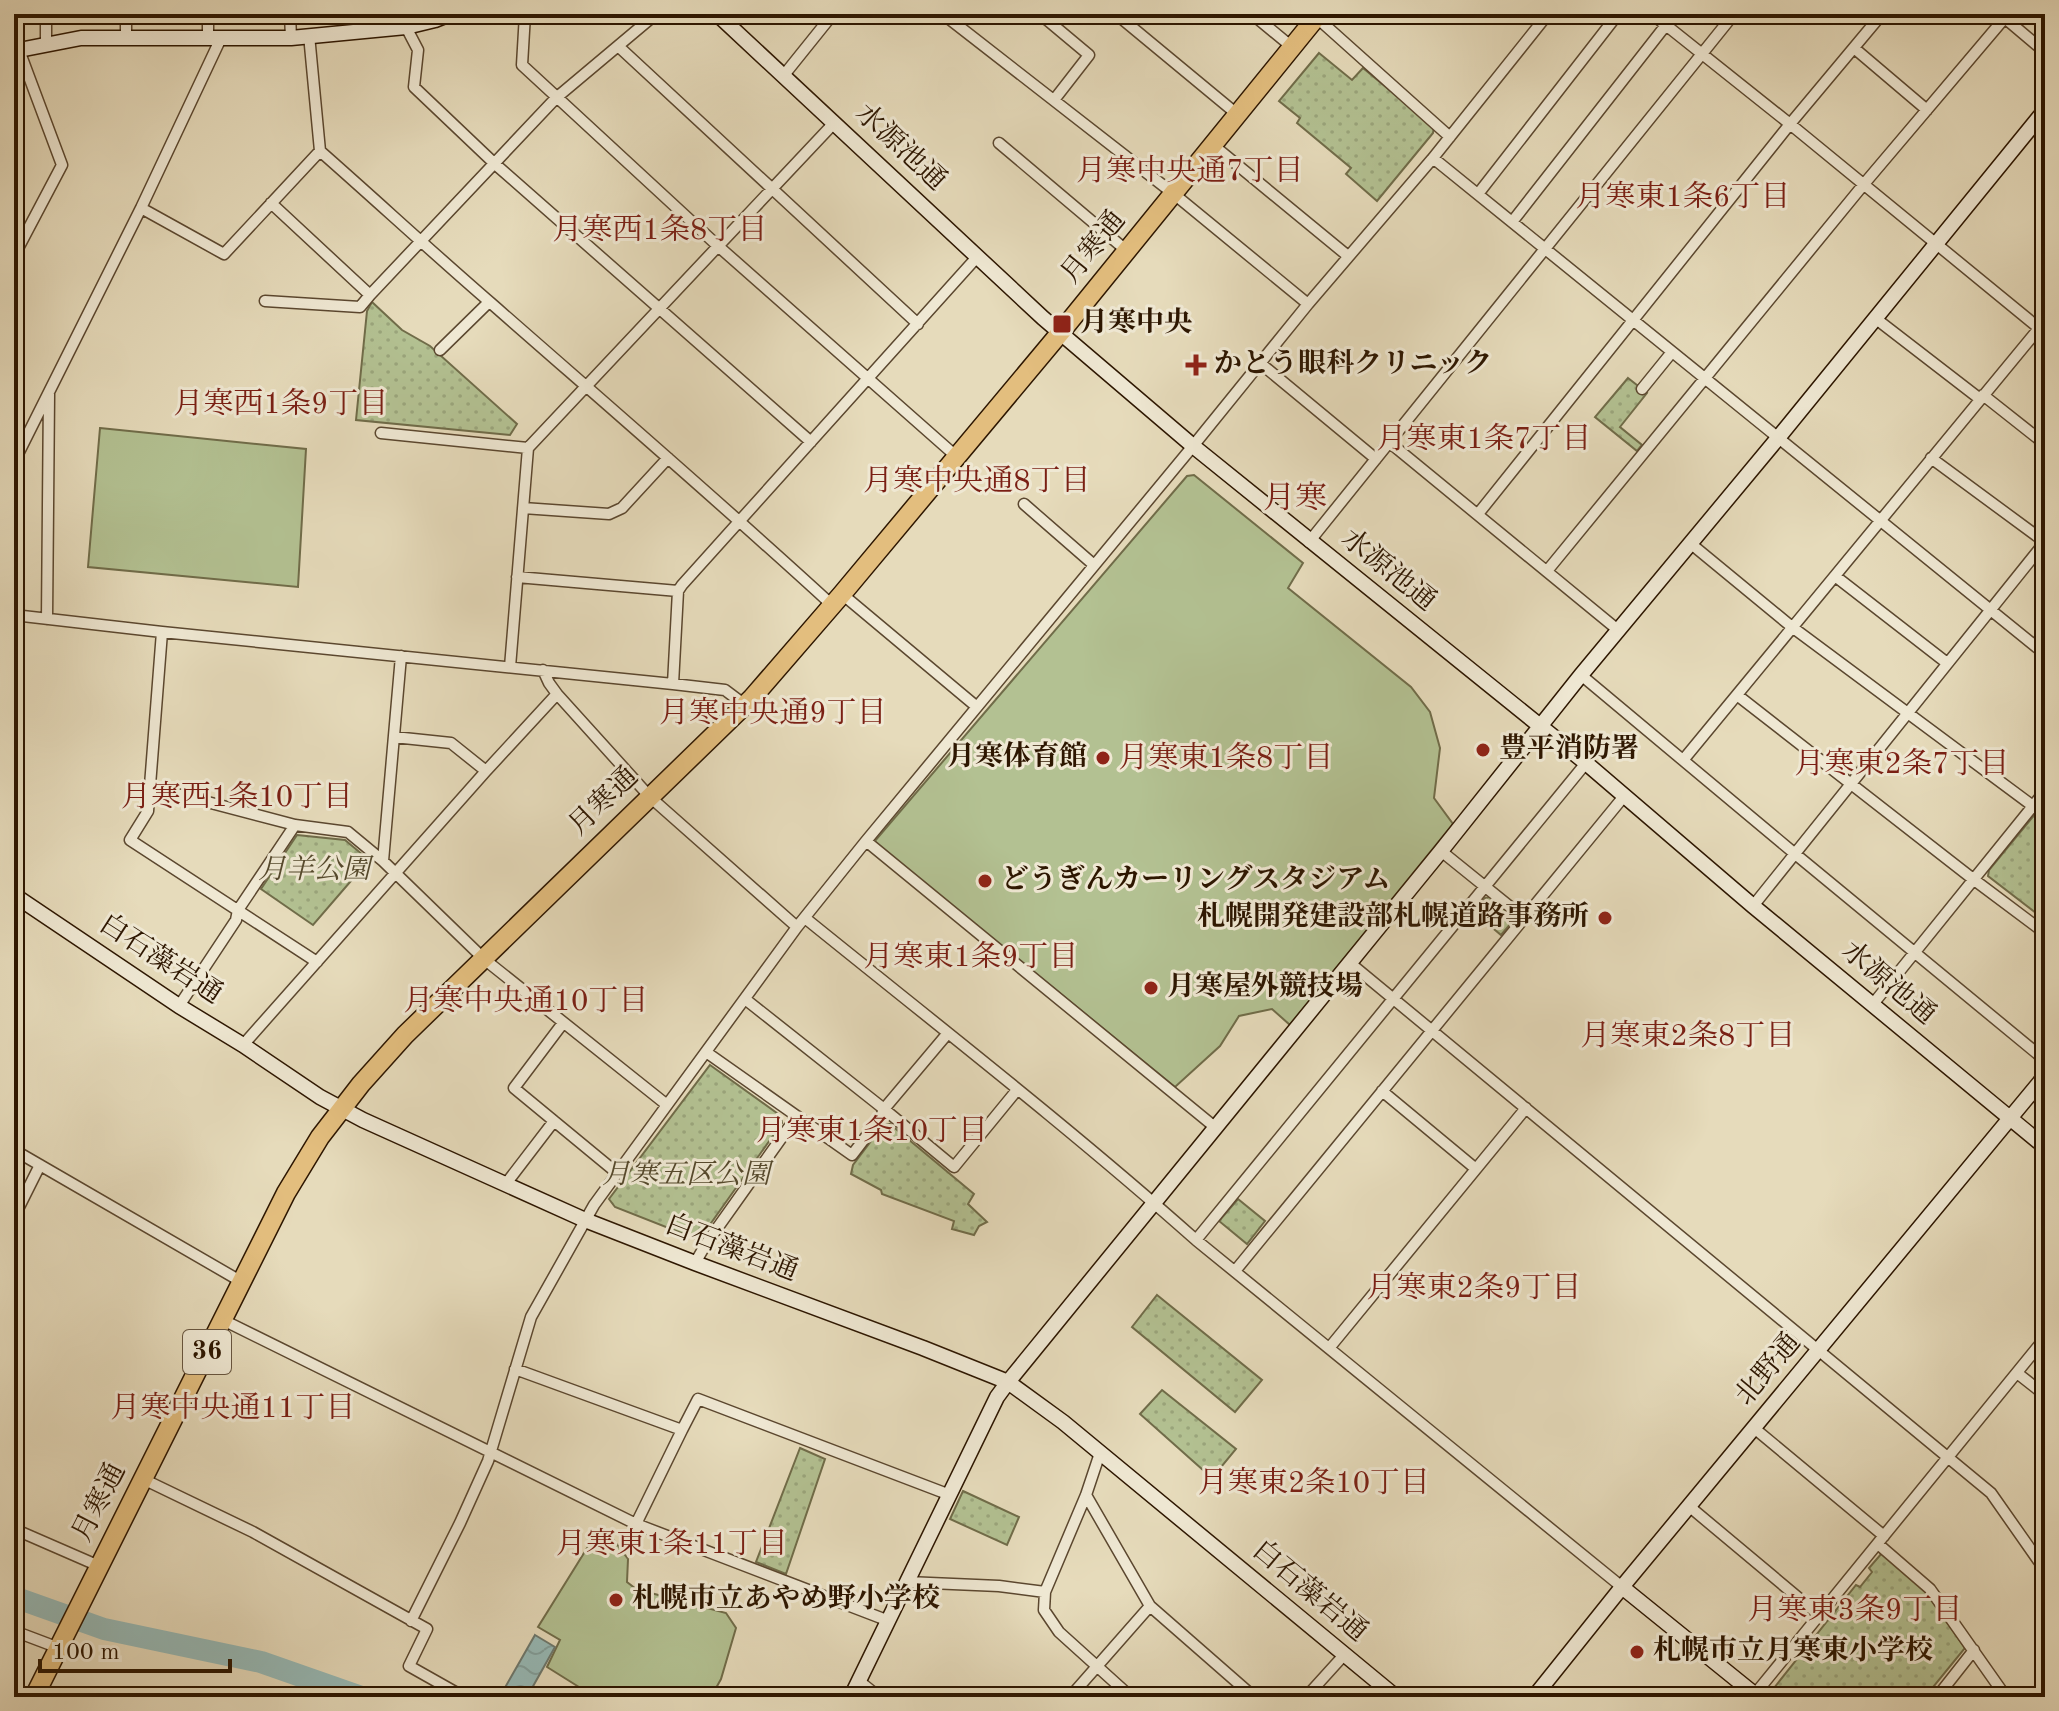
<svg xmlns="http://www.w3.org/2000/svg" width="2059" height="1711" viewBox="0 0 2059 1711" font-family="'Old Standard TT','Noto Serif JP',serif">
	<style>
		.grass { fill: #b3c192; stroke: #706c49; stroke-width: 2 }
		.park { fill: url(#park-dots); stroke: #706c49; stroke-width: 2 }
		.water { fill: url(#water-waves); stroke: #6d786e; stroke-width: 2 }
		.lines { fill: none; stroke-linecap: round; stroke-linejoin: round }
		.river { stroke: #97bab7; stroke-width: 22 }
		.street-casing { stroke: #5b472f; stroke-width: 13 }
		.secondary-casing { stroke: #2d1600; stroke-width: 17 }
		.highway-casing { stroke: #2d1600; stroke-width: 21 }
		.street { stroke: #efe8d3; stroke-width: 10 }
		.secondary { stroke: #efe8d3; stroke-width: 14 }
		.highway { stroke: #e3be7e; stroke-width: 18 }
		.poi-dot { fill: #8f2418; stroke: #efe8d3; stroke-width: 3 }
		.labels { text-anchor: middle; dominant-baseline: central; stroke-width: 6; stroke-linejoin: round; paint-order: stroke }
		.shield { fill: #efe8d3; stroke: #67553f; stroke-width: 2 }
		.shield-label { font-size: 26px; font-weight: bold; fill: #2d1600 }
		.street-label { font-size: 28px; fill: #2d1600; stroke: #efe8d3 }
		.poi-label { font-size: 28px; font-weight: bold; fill: #2d1600; stroke: #efe8d3; text-anchor: start }
		.park-label { font-size: 28px; font-style: italic; fill: #55492c; stroke: #efe8d3 }
		.neighbourhood-label { font-size: 30px; fill: #7a1f14; stroke: #efe8d3 }
		.quarter-label { font-size: 32px; fill: #7a1f14; stroke: #efe8d3 }
	</style>
	<defs>
		<pattern id="park-dots" width="8" height="8" patternUnits="userSpaceOnUse" patternTransform="scale(2)"><rect width="8" height="8" fill="#b3c192"/><path d="M2 2h.1M6 6h.1" fill="none" stroke="#9aa57c" stroke-width="1.8" stroke-linecap="round"/></pattern>
		<pattern id="water-waves" width="16" height="10" patternUnits="userSpaceOnUse" patternTransform="scale(2)"><rect width="16" height="10" fill="#97bab7"/><path d="M0 5q4-4 8 0t8 0" fill="none" stroke="#829f9c"/></pattern>
	</defs>
	<rect width="100%" height="100%" fill="#e6dbbb"/>
	<filter id="stains"><feTurbulence type="fractalNoise" baseFrequency=".0025" numOctaves="4"/><feColorMatrix values="0 0 0 0 .2 0 0 0 0 .09 0 0 0 0 .02 0 0 0 .5 -.17"/></filter>
	<radialGradient id="worn" r=".72"><stop offset=".6" stop-color="#630" stop-opacity="0"/><stop offset="1" stop-color="#630" stop-opacity=".3"/></radialGradient>
	<path class="grass" d="M100 428 306 449 298 587 88 567Z
		M1194 475 1303 563 1288 588 1411 687 1430 712 1440 748 1434 798 1453 824 1290 1025 1272 1009 1239 1016 1220 1046 1175 1087 874 842 1187 476Z
		M607 1531 628 1559 627 1582 636 1589 726 1613 736 1628 721 1679 711 1697H595L547 1667 560 1640 538 1627 589 1545 593 1536Z"/>
	<path class="park" d="M1319 53 1352 80 1363 68 1434 127 1433 133 1377 201 1346 174 1351 168 1297 123 1300 118 1279 101Z
		M372 302 402 330 430 346 517 424 510 435 356 420 367 311Z
		M1628 378 1647 393 1620 427 1642 445 1637 451 1595 417Z
		M2036 813 2045 819V920L1988 876 1989 870Z
		M297 835 345 840 369 860 313 925 261 889Z
		M1490 897 1513 916V921L1501 935 1474 912 1485 898Z
		M710 1065 781 1116 782 1123 699 1240 615 1207 609 1199Z
		M884 1124H890L974 1194 968 1204 987 1222 979 1226 974 1235 952 1229 954 1221 882 1194 881 1190 851 1174 853 1165Z
		M1238 1199 1265 1221 1247 1244 1219 1221Z
		M1157 1295 1262 1380 1235 1412 1132 1327Z
		M1162 1390 1236 1449 1212 1478 1140 1414Z
		M800 1448 825 1459 786 1574 756 1562Z
		M963 1491 1019 1517 1007 1545 950 1519Z
		M1882 1553 1923 1588 1965 1648 1925 1697H1779L1774 1688 1856 1585 1860 1587 1872 1572 1869 1568Z"/>
	<path class="water" d="M535 1635 555 1647 527 1697H514L503 1691Z"/>
	<g class="lines">
		<path class="river" d="M14 1597 104 1629 261 1662 361 1697"/>
		<g class="street-casing">
			<path id="street" d="M126 14V37
				M290 14 291 38
				M404 14 406 27 418 50 414 87 495 164 811 442
				M525 14 522 65 718 246 957 457
				M943 14 1174 194 1308 304
				M1040 14 1089 55 1054 100
				M1116 14 1238 115
				M1252 14 1292 47
				M1652 14 1790 124 2045 333
				M2000 14 2045 52
				M1316 17 1450 137
				M309 35 320 151C378 202 434 254 492 304 606 404 721 503 832 605
				M208 38V14
				M46 44V14
				M618 46 918 324
				M1854 48 1927 110
				M784 75 833 14
				M999 143 1127 251
				M1213 145 1348 256
				M1433 158 2045 654
				M1478 194 1618 14
				M271 203 370 295 556 98 656 14
				M141 208 224 254 320 151
				M1512 222 1666 25
				M14 256 62 165 19 50
				M265 301 360 307 370 295
				M1875 318 1980 399
				M440 350 489 302
				M1260 363 1376 459
				M1642 389 1672 352
				M1983 395 2045 444
				M381 433 528 448
				M1389 442 1618 630
				M1931 458 2045 542
				M14 462 141 208 221 38
				M1024 504 1094 565
				M523 508 609 514 622 508 668 458
				M1478 514 1790 124 1882 14
				M1309 542 1734 14
				M1690 543 1792 627 2045 815
				M1547 571 1864 184 2008 14
				M1835 576 1947 663
				M517 577 678 591
				M842 594 977 707
				M14 615 162 632 673 684 678 591 682 585 978 256
				M47 619 49 394
				M162 632 148 811 130 840 317 962
				M510 667 528 448 835 122
				M543 670 549 683 557 694 650 797 797 927
				M1581 675 1794 853 2045 1060
				M673 684 725 690 745 705
				M1737 695 1973 879 2045 933
				M394 737 451 743 486 771
				M1684 759 2045 321
				M150 787 295 825 348 832 383 861 484 959 667 1105
				M866 841 1216 1128
				M1441 851 1524 918
				M383 861 401 656
				M1753 906 2045 542
				M805 918C936 1024 1070 1128 1196 1240L1622 1587
				M1350 963 1991 1493 2045 1570
				M745 999 884 1109 954 1167 1017 1090
				M1873 1004 2045 791
				M179 1006 236 920 238 910 295 825
				M563 1023 514 1088 617 1173
				M243 1045 486 771 557 694
				M706 1052 852 1155 881 1117 884 1109 948 1033
				M1382 1091 1476 1169
				M14 1150 242 1282
				M505 1185 554 1121
				M14 1217 40 1165
				M1196 1240 1586 763
				M695 1263 706 1244 797 1116
				M1235 1271 1625 795
				M223 1320 636 1524 889 1621
				M1330 1347 1526 1108
				M515 1369 682 1430 698 1399 950 1495
				M2017 1373 2045 1395
				M1754 1428 1884 1536
				M1100 1453 1086 1495 1045 1592 1044 1610 1059 1632 1131 1697
				M143 1479 253 1532 427 1629 409 1666 464 1697
				M1086 1495 1150 1606 1254 1697
				M1690 1507 1819 1615
				M636 1524 682 1430
				M14 1529 99 1566
				M1878 1544 1930 1589 2006 1697
				M907 1582 999 1586 1045 1592
				M411 1621 460 1523 488 1461 531 1317 594 1205 797 927 866 841 1193 446 1308 304 1433 158 1548 14
				M14 1631 59 1648
				M859 1681 879 1697
				M1755 1694 2045 1338
				M1070 1697 1150 1606
				M1306 1697 1344 1655
				M1937 1697 1974 1650
				M2034 1697 2045 1686"/>
		</g>
		<g class="secondary-casing">
			<path id="secondary" d="M717 14 1043 318 1193 446 1586 763 1753 906 2045 1147
				M14 51 81 38H291L406 27 435 20 450 14
				M14 895 179 1006 243 1045 320 1097 363 1120 585 1220 695 1263 923 1348 1008 1382 1063 1422 1396 1697
				M1622 1587 1758 1697
				M851 1697 997 1397 1008 1382 1441 851 1581 675 1778 438 2045 110
				M1534 1697 1622 1587 2045 1076"/>
		</g>
		<g class="highway-casing">
			<path id="highway" d="M34 1697 286 1193 320 1137 361 1084 405 1035 752 698 842 594 1060 333 1319 14"/>
		</g>
		<use href="#street" class="street"/>
		<use href="#secondary" class="secondary"/>
		<use href="#highway" class="highway"/>
	</g>
	<g class="poi-dot">
		<rect x="1052" y="314" width="20" height="20" rx="4"/>
		<path d="M1192 353h8v8h8v8h-8v8h-8v-8h-8v-8h8z"/>
		<circle cx="1483" cy="750" r="8"/>
		<circle cx="1103" cy="758" r="8"/>
		<circle cx="985" cy="881" r="8"/>
		<circle cx="1605" cy="918" r="8"/>
		<circle cx="1151" cy="988" r="8"/>
		<circle cx="616" cy="1600" r="8"/>
		<circle cx="1637" cy="1652" r="8"/>
	</g>
	<g class="labels">
		<rect class="shield" x="183" y="1330" width="48" height="44" rx="6"/>
		<g class="shield-label">
			<text x="207" y="1352">36</text>
		</g>
		<g class="street-label">
			<text transform="translate(900 148) rotate(43)">水源池通</text>
			<text transform="translate(1094 248) rotate(-51)">月寒通</text>
			<text transform="translate(1388 571) rotate(39)">水源池通</text>
			<text transform="translate(604 802) rotate(-44)">月寒通</text>
			<text transform="translate(160 960) rotate(33)">白石藻岩通</text>
			<text transform="translate(1888 984) rotate(40)">水源池通</text>
			<text transform="translate(731 1249) rotate(21)">白石藻岩通</text>
			<text transform="translate(1769 1370) rotate(-50)">北野通</text>
			<text transform="translate(100 1503) rotate(-63)">月寒通</text>
			<text transform="translate(1309 1592) rotate(40)">白石藻岩通</text>
		</g>
		<g class="poi-label">
			<text x="1080" y="324">月寒中央</text>
			<text x="1214" y="365">かとう眼科クリニック</text>
			<text x="1499" y="750">豊平消防署</text>
			<text x="1087" y="758" text-anchor="end">月寒体育館</text>
			<text x="1001" y="881">どうぎんカーリングスタジアム</text>
			<text x="1589" y="918" text-anchor="end">札幌開発建設部札幌道路事務所</text>
			<text x="1167" y="988">月寒屋外競技場</text>
			<text x="632" y="1600">札幌市立あやめ野小学校</text>
			<text x="1653" y="1652">札幌市立月寒東小学校</text>
		</g>
		<g class="park-label">
			<text x="314" y="871">月羊公園</text>
			<text x="686" y="1176">月寒五区公園</text>
		</g>
		<g class="neighbourhood-label">
			<text x="1190" y="172">月寒中央通7丁目</text>
			<text x="1683" y="198">月寒東1条6丁目</text>
			<text x="660" y="231">月寒西1条8丁目</text>
			<text x="281" y="405">月寒西1条9丁目</text>
			<text x="1484" y="440">月寒東1条7丁目</text>
			<text x="977" y="482">月寒中央通8丁目</text>
			<text x="773" y="714">月寒中央通9丁目</text>
			<text x="1226" y="759">月寒東1条8丁目</text>
			<text x="1902" y="765">月寒東2条7丁目</text>
			<text x="237" y="798">月寒西1条10丁目</text>
			<text x="971" y="958">月寒東1条9丁目</text>
			<text x="526" y="1002">月寒中央通10丁目</text>
			<text x="1688" y="1037">月寒東2条8丁目</text>
			<text x="872" y="1132">月寒東1条10丁目</text>
			<text x="1474" y="1289">月寒東2条9丁目</text>
			<text x="233" y="1409">月寒中央通11丁目</text>
			<text x="1314" y="1484">月寒東2条10丁目</text>
			<text x="672" y="1545">月寒東1条11丁目</text>
			<text x="1855" y="1611">月寒東3条9丁目</text>
		</g>
		<g class="quarter-label">
			<text x="1295" y="500">月寒</text>
		</g>
	</g>
	<rect width="2059" height="1711" fill="none" stroke="#e6dbbb" stroke-width="48"/>
	<rect x="16" y="16" width="2027" height="1679" fill="none" stroke="#2d1600" stroke-width="4"/>
	<rect x="24" y="24" width="2011" height="1663" fill="none" stroke="#2d1600" stroke-width="2"/>
	<path d="M40 1659v12h190v-12" fill="none" stroke="#2d1600" stroke-width="4"/>
	<text x="52" y="1659" font-size="24" fill="#2d1600" stroke="#efe8d3" stroke-width="6" paint-order="stroke">100 m</text>
	<rect width="100%" height="100%" filter="url(#stains)"/>
	<rect width="100%" height="100%" fill="url(#worn)"/>
</svg>
